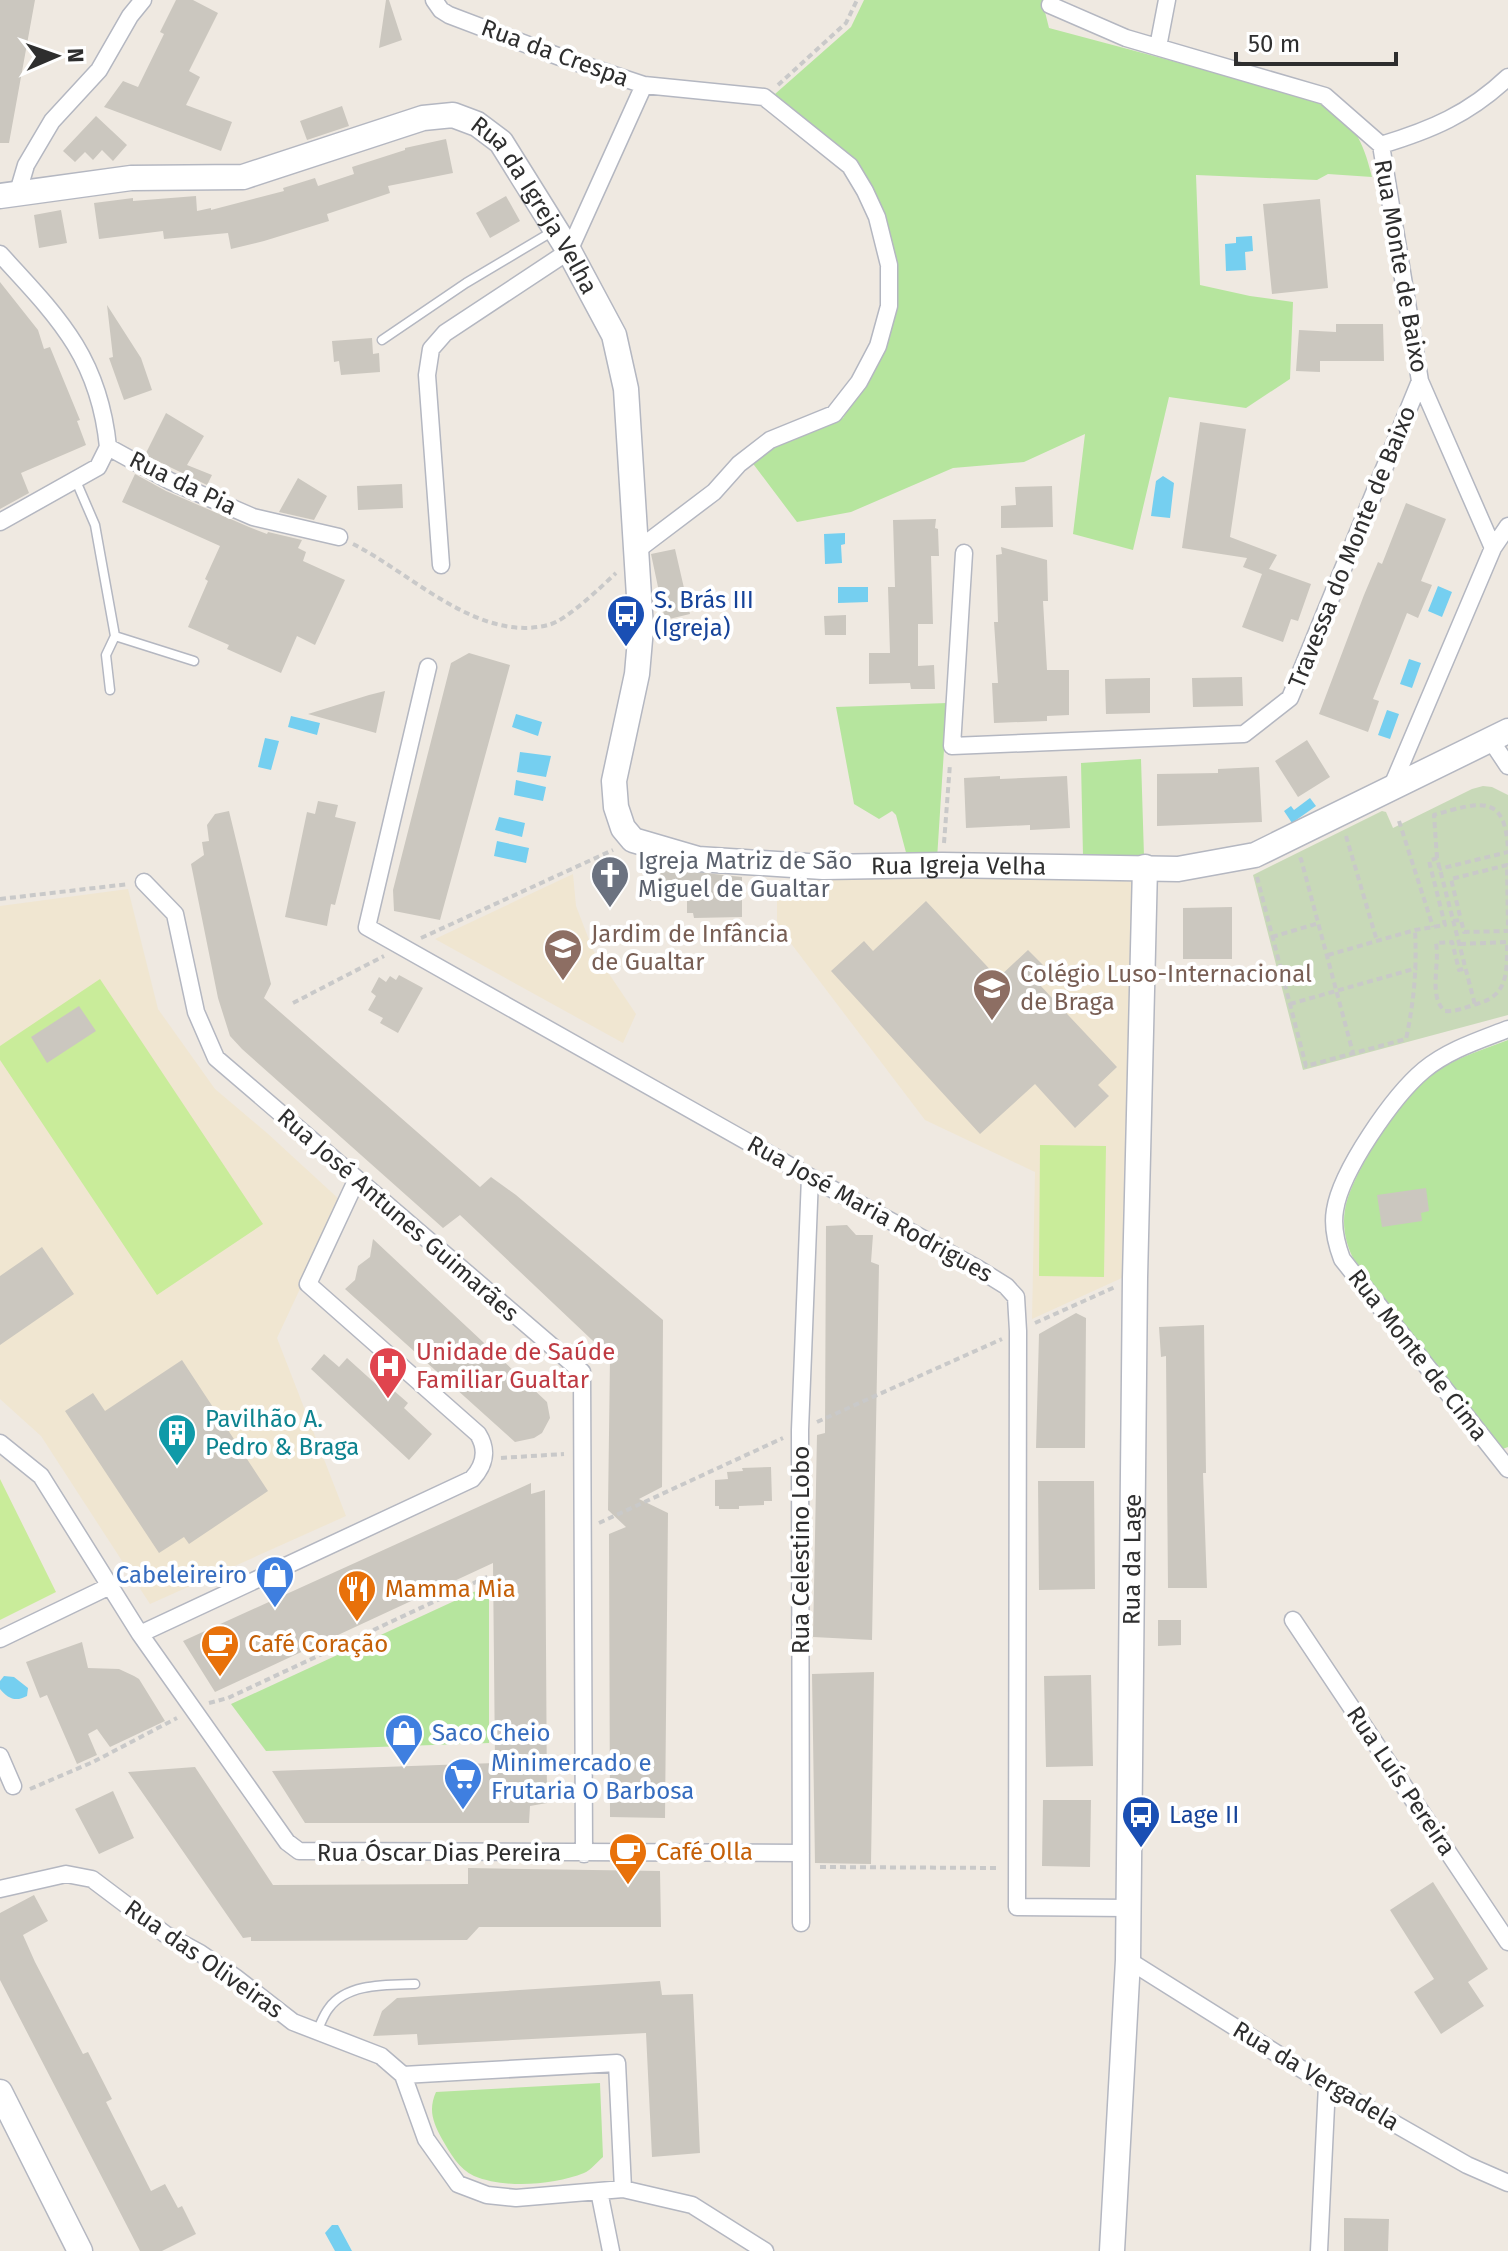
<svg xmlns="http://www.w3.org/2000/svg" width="1508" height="2251" viewBox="0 0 1508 2251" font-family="'Fira Sans',sans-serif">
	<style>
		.education { fill: #f0e6d1 }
		.green { fill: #b6e59e }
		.cemetery { fill: #c8d9b8 }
		.pitch { fill: #c9ec9a }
		.water { fill: #75cff0 }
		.building { fill: #cbc7bf }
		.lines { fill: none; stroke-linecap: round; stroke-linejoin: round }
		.lane-casing { stroke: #b4b7c1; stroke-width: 11 }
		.street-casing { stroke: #b4b7c1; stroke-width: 19 }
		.secondary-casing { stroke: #b4b7c1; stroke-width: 27 }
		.path { stroke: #c9c9c9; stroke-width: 4; stroke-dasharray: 6 4; stroke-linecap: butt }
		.lane { stroke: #fff; stroke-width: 8 }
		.street { stroke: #fff; stroke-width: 16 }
		.secondary { stroke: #fff; stroke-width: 24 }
		.labels { text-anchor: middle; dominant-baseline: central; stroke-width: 8; stroke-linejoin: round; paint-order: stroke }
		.street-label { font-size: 24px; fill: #2e2e2e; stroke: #fff }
		.transit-label { font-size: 24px; fill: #164399; stroke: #fff; text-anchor: start }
		.worship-label { font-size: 24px; fill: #5b616d; stroke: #fff; text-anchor: start }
		.education-label { font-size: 24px; fill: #785e54; stroke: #fff; text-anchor: start }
		.health-label { font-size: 24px; fill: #be3a42; stroke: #fff; text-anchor: start }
		.culture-label { font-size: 24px; fill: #0d838f; stroke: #fff; text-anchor: start }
		.shop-label { font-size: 24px; fill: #366cbe; stroke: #fff; text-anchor: start }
		.food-label { font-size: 24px; fill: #c56008; stroke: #fff; text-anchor: start }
	</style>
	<rect width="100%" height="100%" fill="#efe9e1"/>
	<path class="education" d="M573 874 576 906 593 950 636 1014 623 1043 435 939Z
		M810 874 1137 876 1124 1277 1032 1319 1035 1172 925 1120 777 925V890L811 889Z
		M128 889 158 1009 215 1089 267 1133 341 1201 277 1338 346 1516 150 1604 41 1436 0 1399V906Z"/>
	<path class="green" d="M864 0H1042L1049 28 1323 101C1355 127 1362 137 1372 177L1328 174 1317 180 1196 175 1200 285 1250 296 1293 302 1290 379 1246 408 1169 397 1133 550 1073 534 1085 434 1024 462 953 468 851 512 797 522 751 461 787 438 843 418 885 348 894 308 897 267 884 210 866 179 843 150 775 94 851 27Z
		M947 703 937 859 908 860 896 815 892 811 879 819 854 804 836 707Z
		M1141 759 1144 856H1083L1081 763Z
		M1508 1040V1447L1500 1450 1353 1258C1346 1244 1342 1226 1345 1210 1351 1172 1407 1089 1440 1069 1461 1056 1485 1049 1508 1040Z
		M489 1585V1743L266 1751 231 1704Z
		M600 2083 603 2157C597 2162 591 2170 584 2173 554 2185 505 2189 474 2176 459 2169 450 2153 442 2139 433 2122 428 2110 436 2092Z"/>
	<path class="cemetery" d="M1483 786 1492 787 1508 795V1015L1303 1070 1253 875 1382 811 1386 812 1393 828 1472 789Z"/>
	<path class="pitch" d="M100 979 263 1224 157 1295 0 1060V1046Z
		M1040 1145 1106 1146 1104 1277 1039 1276Z
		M0 1479 56 1592 0 1620Z"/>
	<path class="water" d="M1252 236 1253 251 1245 252 1246 270 1226 271 1225 244 1236 243V237Z
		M1163 476 1174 483 1170 518 1151 516 1156 481Z
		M845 533V544L841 545 842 563 825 564 824 534Z
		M1438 586 1452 592 1442 617 1428 611Z
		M838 587H868V602L838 603Z
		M1409 659 1421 663 1412 688 1400 684Z
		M1387 710 1399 714 1390 739 1378 735Z
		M516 714 542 722 538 736 512 727Z
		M291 716 320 723 317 735 288 727Z
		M265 738 279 741 271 770 258 767Z
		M520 752 551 756 546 777 517 772Z
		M516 780 546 787 543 801 514 795Z
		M1310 798 1316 806 1292 823 1284 811 1291 806 1294 810Z
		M499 817 525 823 522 837 495 830Z
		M497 841 529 848 526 863 494 856Z
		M4 1676 14 1677 28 1688 27 1696C16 1702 8 1699 0 1689V1681Z
		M332 2225H338L352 2251H335L325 2233Z"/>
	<path class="building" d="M0 0H35L9 143H0Z
		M176 0H193L218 13 189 71 200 77 186 105 232 122 221 151 104 107 123 81 138 87 164 34 160 32Z
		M386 0H389L402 40 379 48Z
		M342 106 349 126 307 140 300 121Z
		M96 116 127 145 113 161 102 150 93 160 85 152 75 162 63 151Z
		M446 139 453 173 388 186 390 193 327 214 329 221 264 241 231 249 228 233 164 239 163 231 99 239 94 203 133 198V201L196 196 197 211 211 208V210L284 191 283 188 315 178 318 186 354 174 352 167 405 150V148Z
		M506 196 520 221 490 238 476 213Z
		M1320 199 1328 288 1272 294 1263 204Z
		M61 210 67 243 39 248 34 215Z
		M0 282 38 330 44 349 50 347 80 420 77 421 86 445 21 473 29 493 0 509Z
		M107 305 141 358 152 390 124 400 109 358 113 357Z
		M1336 324H1383L1384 361H1320V372L1296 371 1299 330 1336 332Z
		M372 338 373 354 379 353 380 372 341 375 339 361 334 362 332 341Z
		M166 413 204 436 187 465 212 475 207 485 145 455Z
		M1200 422 1246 429 1230 537 1277 555 1269 569 1311 584 1298 621 1291 619 1283 642 1242 627 1262 574 1243 567 1247 558 1182 548Z
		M135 474 166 491 249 527 267 534 268 532 302 540 298 548 306 552 303 561 345 580 315 645 297 636 281 673 227 649 229 645 188 627 208 581 205 579 220 546 122 502Z
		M298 478 327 496 314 520 279 512Z
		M402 484 403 508 358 510 357 486Z
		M1052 486 1053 527 1001 528V506L1016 505 1015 487Z
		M1406 503 1446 519 1421 581 1432 585 1418 618 1407 613 1373 699 1379 701 1368 732 1319 714 1364 595 1378 562 1382 564Z
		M936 519 935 528 938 529 939 556H931L933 624H918V666L934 665 935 689H911L910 683 869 684V653H890L888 587H895L893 520Z
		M1001 547 1047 560 1048 601H1043L1047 670H1069V715L1047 716V721L994 723 992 683H998L994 622H998L996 555 1002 554Z
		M675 549 690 614 665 620 651 554Z
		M846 615V635H825L824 616Z
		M469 653 510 665 440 920 394 911 393 890 451 663Z
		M1242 677 1243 706 1193 707 1192 678Z
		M1150 678V713L1106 714 1105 679Z
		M385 691 376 733 308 714 369 695Z
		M1307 740 1330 777 1298 797 1275 761Z
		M1259 767 1262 822 1157 826V774L1218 773V769Z
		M1000 776V779L1067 776 1070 828 1030 830V825L966 828 964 778Z
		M318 801 338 805 335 817 356 822 335 905 331 904 327 926 285 917 307 812 315 814Z
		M229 811 271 984 264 998 480 1187 491 1177 516 1195 663 1320 662 1487 639 1499 668 1513 665 1818 610 1817 609 1534 626 1527 608 1510 610 1357 460 1215 443 1228 242 1049 230 1036 218 998 191 864 204 855 202 842 209 841 207 825 215 814Z
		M650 867 742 877V917L694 918 693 913H687V901H650Z
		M926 901 998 978 1028 950 1050 972 1038 983 1117 1067 1098 1085 1109 1096 1075 1128 1035 1084 980 1134 831 971 864 941 873 951Z
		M1232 907V959H1183V908Z
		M399 975 423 988 398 1033 380 1023 383 1018 368 1010 376 996 371 992 379 977 386 982 390 976 396 980Z
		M79 1006 96 1031 47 1063 31 1037Z
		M1426 1188 1429 1211 1421 1213 1422 1221 1382 1227 1377 1195Z
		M847 1225 856 1235H873L871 1262 879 1265 872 1640 813 1637 817 1435 825 1433 826 1226Z
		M373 1239 547 1402 550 1418 542 1433 534 1438 515 1442 345 1289 355 1280 358 1266 370 1257Z
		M42 1247 74 1294 0 1345V1276Z
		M1076 1313 1086 1318 1085 1448H1036L1039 1334Z
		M1204 1325 1206 1473H1203L1207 1588H1168L1166 1356 1161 1357 1159 1327Z
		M324 1354 339 1367 347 1358 388 1395 392 1389 408 1403 404 1408 432 1434 409 1460 311 1369Z
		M182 1360 268 1491 189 1544 184 1537 159 1553 65 1411 93 1393 105 1411Z
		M771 1467 772 1501H764V1505L739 1506V1509H719V1506H715V1480L728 1479 727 1472 743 1471 742 1468Z
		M1038 1481H1094L1095 1589 1039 1590Z
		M531 1483V1494L545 1490 547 1803 530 1806 529 1823H305L272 1771 495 1763 493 1563 215 1692 183 1641Z
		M1158 1620H1181V1645L1158 1646Z
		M82 1642 88 1668 119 1669 134 1676 139 1679 165 1721 110 1747 97 1729 88 1734 97 1755 77 1764 47 1695 40 1698 26 1662Z
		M874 1672 871 1864 815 1863 812 1674Z
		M1091 1675 1093 1766 1046 1767 1044 1676Z
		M195 1767 273 1885 468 1884V1868L660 1871 661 1927H479L467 1940 251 1941V1937L243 1938 128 1772Z
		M113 1791 134 1838 99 1854 75 1809Z
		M1043 1800H1091L1090 1867 1042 1866Z
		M1433 1882 1488 1969 1468 1982 1484 2006 1441 2034 1414 1992 1434 1979 1390 1910Z
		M34 1895 48 1921 23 1935 35 1962 83 2054 88 2052 112 2099 106 2102 151 2191 165 2184 178 2208 182 2206 196 2234 162 2251H140L0 1980V1913Z
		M660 1981 662 1995 693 1994 700 2153 652 2157 646 2033 418 2045 417 2034 373 2036 382 2011 397 1998Z
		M1344 2218 1389 2219 1388 2251H1344Z"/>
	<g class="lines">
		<g class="lane-casing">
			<path id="lane" d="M382 340 466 283 555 230
				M76 481 95 525 115 636 194 661
				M110 690 106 655 115 636
				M317 2031C321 2023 324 2014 329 2008 347 1983 387 1985 415 1984"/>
		</g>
		<g class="street-casing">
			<path id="street" d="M434 0 441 10 449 15 560 57 644 85 569 251 445 333 431 349 427 375 441 565
				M1050 5 1126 38 1325 96 1381 145
				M1158 47 1167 0
				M18 192 26 165 52 121 99 70 130 16 143 0
				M0 254C58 317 99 357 108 447
				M108 447 170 481 253 517 339 537
				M0 522 98 467 108 447
				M1493 548 1508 526
				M636 551 714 492 739 464 770 440 834 414 859 382 878 346 889 306V265L877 217 865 191 850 166 764 97 644 85
				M964 553 952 746 1244 734 1290 698 1420 381
				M428 667 367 927 810 1177 977 1268 1006 1286 1016 1297 1018 1331 1017 1907 1128 1908
				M1490 739 1508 766
				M1392 786 1493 548 1420 381 1381 145C1431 130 1469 114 1508 77
				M144 882 175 914 196 1012 216 1058 582 1372 584 1854
				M1508 1029C1480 1040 1448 1050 1424 1070 1393 1096 1341 1171 1335 1210 1332 1227 1336 1243 1342 1259L1508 1469
				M0 1443 41 1476 140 1634 287 1842 299 1851 801 1853
				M1293 1620 1508 1942
				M140 1634 472 1479C485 1465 488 1450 478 1434L308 1284 356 1181
				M0 1639 110 1586
				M0 1756 13 1786
				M0 1889 66 1874 92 1879 165 1934 200 1953 235 1977 293 2022 381 2056 403 2075 426 2139 458 2184 487 2195 516 2198 623 2189 692 2205 765 2251
				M801 1923 800 1430 810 1177
				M1128 1960 1327 2085 1467 2165 1508 2183
				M403 2075 617 2063 623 2189
				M599 2191 611 2251
				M1319 2251 1327 2085"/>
		</g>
		<g class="secondary-casing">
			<g id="secondary">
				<path id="s1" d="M0 196 131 178 243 177 423 118 453 115 477 124 501 142 569 251 614 335 626 389 641 628 637 674 614 781 616 807 623 828 633 840 698 859 823 867 942 865 1178 869 1255 855 1508 731"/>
				<path d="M0 2092 80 2251"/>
				<path id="s2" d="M1112 2251 1128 1960 1135 1278 1145 867"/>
			</g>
		</g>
		<path class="path" d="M778 85 846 23 857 0
			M353 544C411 573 478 643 548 625 566 621 601 587 616 573
			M1399 821 1433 927
			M1346 836 1377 941
			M944 843 950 764
			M1437 858 1434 815C1480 802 1506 792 1508 852L1439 869
			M1299 860 1301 859 1353 1053
			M1257 877 1306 1066 1406 1039C1414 1002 1417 968 1415 930
			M0 899 129 884
			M1453 921 1461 920 1464 932 1508 931 1507 865 1451 879 1461 920
			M1272 937 1319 923
			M421 938 613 850
			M1460 944 1507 942C1507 974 1508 995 1477 1004 1466 1007 1456 1012 1445 1011 1428 997 1440 965 1436 943L1452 942 1459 970 1466 968
			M1328 955 1415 930 1445 925 1429 861 1437 858 1475 1005
			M293 1003 384 956
			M1290 1004 1417 968
			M1035 1323 1115 1287
			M817 1422 1002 1339
			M501 1458 564 1454
			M599 1523 783 1438
			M209 1703 228 1698 491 1575
			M30 1789 93 1762 177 1718
			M820 1867 999 1868"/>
		<use href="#lane" class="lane"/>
		<use href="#street" class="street"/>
		<use href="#secondary" class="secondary"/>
	</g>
	<defs>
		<g id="bus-pin" transform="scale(2)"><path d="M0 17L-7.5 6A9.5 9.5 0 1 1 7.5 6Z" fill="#1a4fb4" stroke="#fff"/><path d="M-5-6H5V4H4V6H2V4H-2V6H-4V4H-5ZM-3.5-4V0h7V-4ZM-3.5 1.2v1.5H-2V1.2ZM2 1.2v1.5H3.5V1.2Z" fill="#fff"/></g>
		<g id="church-pin" transform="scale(2)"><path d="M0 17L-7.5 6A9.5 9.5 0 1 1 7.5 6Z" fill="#6b7280" stroke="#fff"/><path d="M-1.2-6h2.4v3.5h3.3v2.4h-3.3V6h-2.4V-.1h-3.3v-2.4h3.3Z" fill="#fff"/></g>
		<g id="school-pin" transform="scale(2)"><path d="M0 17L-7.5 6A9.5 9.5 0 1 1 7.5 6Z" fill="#8d6e63" stroke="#fff"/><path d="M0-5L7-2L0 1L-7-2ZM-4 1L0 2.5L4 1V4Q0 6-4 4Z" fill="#fff"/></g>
		<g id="hospital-pin" transform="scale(2)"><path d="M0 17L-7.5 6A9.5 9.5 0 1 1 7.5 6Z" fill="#e0444e" stroke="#fff"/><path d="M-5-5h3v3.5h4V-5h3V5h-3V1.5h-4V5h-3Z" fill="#fff"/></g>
		<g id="building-pin" transform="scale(2)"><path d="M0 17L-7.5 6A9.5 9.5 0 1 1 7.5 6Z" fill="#0f9aa8" stroke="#fff"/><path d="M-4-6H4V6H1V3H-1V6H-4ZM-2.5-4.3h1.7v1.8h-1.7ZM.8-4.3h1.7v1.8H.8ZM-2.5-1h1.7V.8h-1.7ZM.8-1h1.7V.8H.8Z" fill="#fff"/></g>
		<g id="shop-pin" transform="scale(2)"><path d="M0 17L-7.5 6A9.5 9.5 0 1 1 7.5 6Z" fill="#3f7fe0" stroke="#fff"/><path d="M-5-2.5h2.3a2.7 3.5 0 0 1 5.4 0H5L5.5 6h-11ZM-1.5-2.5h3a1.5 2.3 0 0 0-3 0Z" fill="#fff"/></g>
		<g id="restaurant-pin" transform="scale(2)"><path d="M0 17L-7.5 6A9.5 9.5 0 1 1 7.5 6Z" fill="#e8710a" stroke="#fff"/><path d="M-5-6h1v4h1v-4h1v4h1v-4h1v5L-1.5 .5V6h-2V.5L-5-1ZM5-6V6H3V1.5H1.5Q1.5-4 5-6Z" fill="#fff"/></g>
		<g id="cafe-pin" transform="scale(2)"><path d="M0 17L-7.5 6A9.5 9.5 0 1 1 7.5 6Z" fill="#e8710a" stroke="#fff"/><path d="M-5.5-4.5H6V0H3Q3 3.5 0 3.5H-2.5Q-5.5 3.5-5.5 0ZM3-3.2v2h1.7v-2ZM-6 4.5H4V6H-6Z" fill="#fff"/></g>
		<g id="supermarket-pin" transform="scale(2)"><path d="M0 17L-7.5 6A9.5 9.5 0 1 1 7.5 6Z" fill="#3f7fe0" stroke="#fff"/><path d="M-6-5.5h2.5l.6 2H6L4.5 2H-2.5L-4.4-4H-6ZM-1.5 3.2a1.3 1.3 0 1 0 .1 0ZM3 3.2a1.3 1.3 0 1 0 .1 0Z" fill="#fff"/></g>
	</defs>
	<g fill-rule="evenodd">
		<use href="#bus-pin" x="626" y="614"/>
		<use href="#church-pin" x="610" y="875"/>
		<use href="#school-pin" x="563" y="948"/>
		<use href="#school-pin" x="992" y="988"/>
		<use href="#hospital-pin" x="388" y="1366"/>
		<use href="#building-pin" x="177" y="1433"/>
		<use href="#shop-pin" x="275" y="1575"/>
		<use href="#restaurant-pin" x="357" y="1589"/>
		<use href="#cafe-pin" x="220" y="1644"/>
		<use href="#shop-pin" x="404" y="1733"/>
		<use href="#supermarket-pin" x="463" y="1777"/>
		<use href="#bus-pin" x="1141" y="1815"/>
		<use href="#cafe-pin" x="628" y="1852"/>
	</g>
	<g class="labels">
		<g class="street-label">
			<text transform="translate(555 53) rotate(20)">Rua da Crespa</text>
			<text stroke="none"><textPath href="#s1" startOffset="590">Rua da Igreja Velha</textPath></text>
			<text transform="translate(1401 266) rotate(80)">Rua Monte de Baixo</text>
			<text transform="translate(183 483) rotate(26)">Rua da Pia</text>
			<text transform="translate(1352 547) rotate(-68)">Travessa do Monte de Baixo</text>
			<text stroke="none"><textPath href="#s1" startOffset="1586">Rua Igreja Velha</textPath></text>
			<text transform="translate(870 1209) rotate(29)">Rua José Maria Rodrigues</text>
			<text transform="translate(398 1215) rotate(41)">Rua José Antunes Guimarães</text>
			<text transform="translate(1418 1355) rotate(52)">Rua Monte de Cima</text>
			<text transform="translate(801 1550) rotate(-90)">Rua Celestino Lobo</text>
			<text stroke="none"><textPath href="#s2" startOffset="692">Rua da Lage</textPath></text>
			<text transform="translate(1401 1781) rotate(56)">Rua Luís Pereira</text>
			<text x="439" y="1853">Rua Óscar Dias Pereira</text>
			<text transform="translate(204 1959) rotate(35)">Rua das Oliveiras</text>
			<text transform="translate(1316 2076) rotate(31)">Rua da Vergadela</text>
		</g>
		<g class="transit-label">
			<text x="654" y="600">S. Brás III<tspan x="654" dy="28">(Igreja)</tspan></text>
			<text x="1169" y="1815">Lage II</text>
		</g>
		<g class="worship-label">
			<text x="638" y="861">Igreja Matriz de São<tspan x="638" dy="28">Miguel de Gualtar</tspan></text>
		</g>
		<g class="education-label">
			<text x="591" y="934">Jardim de Infância<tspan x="591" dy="28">de Gualtar</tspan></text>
			<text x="1020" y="974">Colégio Luso-Internacional<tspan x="1020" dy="28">de Braga</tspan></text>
		</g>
		<g class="health-label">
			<text x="416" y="1352">Unidade de Saúde<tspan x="416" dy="28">Familiar Gualtar</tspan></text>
		</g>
		<g class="culture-label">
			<text x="205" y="1419">Pavilhão A.<tspan x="205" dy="28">Pedro &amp; Braga</tspan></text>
		</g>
		<g class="shop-label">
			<text x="247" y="1575" text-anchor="end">Cabeleireiro</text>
			<text x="432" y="1733">Saco Cheio</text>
			<text x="491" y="1763">Minimercado e<tspan x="491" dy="28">Frutaria O Barbosa</tspan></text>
		</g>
		<g class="food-label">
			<text x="385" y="1589">Mamma Mia</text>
			<text x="248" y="1644">Café Coração</text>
			<text x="656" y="1852">Café Olla</text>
		</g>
	</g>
	<g transform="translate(56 56) rotate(88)" stroke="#ffffff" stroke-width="6" paint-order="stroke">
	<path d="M0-6L14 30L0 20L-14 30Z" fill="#2e2e2e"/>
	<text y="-12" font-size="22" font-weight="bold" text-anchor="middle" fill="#2e2e2e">N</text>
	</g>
	<path d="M1236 52v12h160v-12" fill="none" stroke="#2e2e2e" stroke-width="4"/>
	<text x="1248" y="52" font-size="24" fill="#2e2e2e" stroke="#ffffff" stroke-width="6" paint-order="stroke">50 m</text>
</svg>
